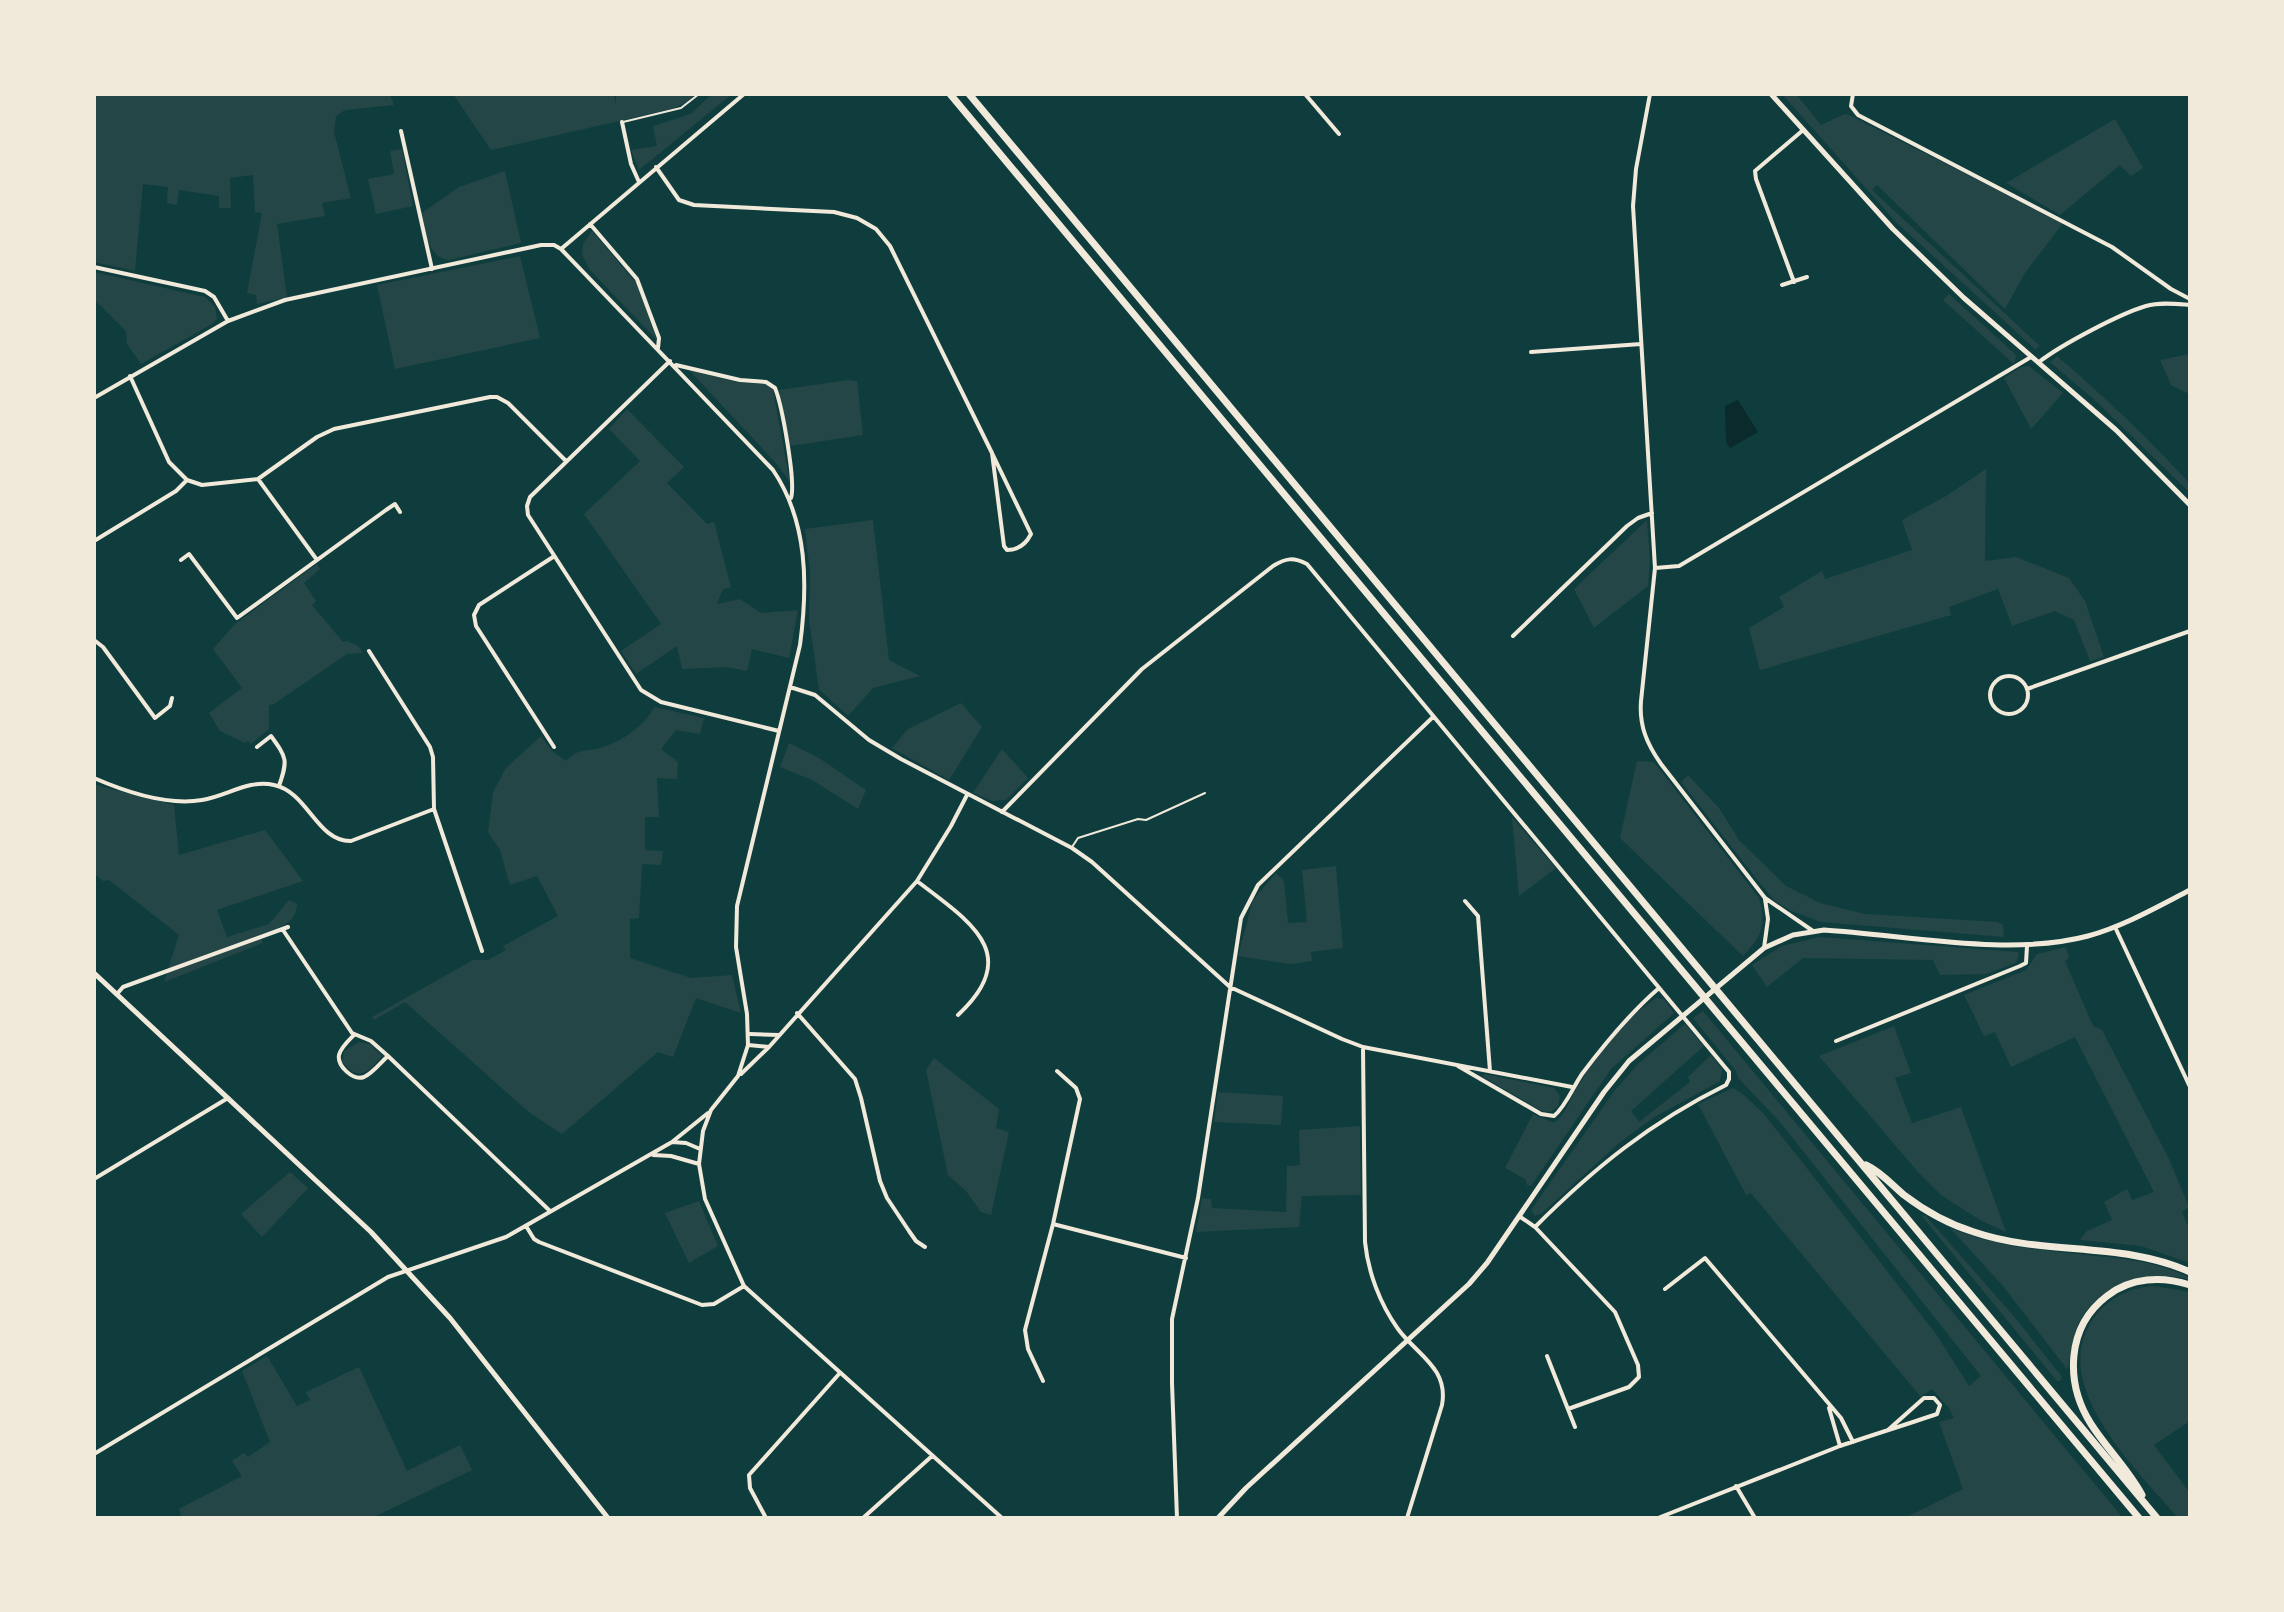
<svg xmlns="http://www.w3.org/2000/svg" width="2284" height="1612" viewBox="0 0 2284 1612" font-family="'Open Sans',sans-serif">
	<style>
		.green { fill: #244646 }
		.water { fill: #0a2a2b }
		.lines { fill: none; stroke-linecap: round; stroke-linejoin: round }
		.service { stroke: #f1e9da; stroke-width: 2 }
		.minor { stroke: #f1e9da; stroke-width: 4 }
		.tertiary { stroke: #f1e9da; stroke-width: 5 }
		.secondary { stroke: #f1e9da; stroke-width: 5 }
		.motorway { stroke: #f1e9da; stroke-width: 7 }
	</style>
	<rect width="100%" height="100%" fill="#0f3d3e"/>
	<path class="green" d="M94 94H390L394 105 345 110 336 116 334 132 351 198 322 203 325 216 277 224 287 297 257 304 256 295 247 293 262 213 255 212 253 175 230 178 231 208H219V196L179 190 177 205 167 203 168 187 143 184 135 271 94 262Z
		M453 94H614L616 104V94H696L687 102 672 109 491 150Z
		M712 94H732L639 170 631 150 657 146 653 126 691 114Z
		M1782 94H1796L1821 125 1845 114 1851 116 2063 223 2025 273 2005 309 1877 185 1872 190 2040 346 2035 349 1896 222Z
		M2115 119 2143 168 2131 176 2120 165 2060 215 2006 183Z
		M402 149 413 206 376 214 368 179 394 174 390 151Z
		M505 171 521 243 449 260C427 257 426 231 422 213L459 187Z
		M592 231 637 284 657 340 590 270 582 255 583 244Z
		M520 256 540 338 395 369 377 285Z
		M94 272 205 297 215 307 217 319 212 324 141 364 127 344 126 331 94 299Z
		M1949 294 2013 352 2016 356 2014 364 1943 300Z
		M2190 354V392L2187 393 2171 385 2160 360Z
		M2057 356C2104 396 2148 438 2190 484V493L2098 403 2050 362Z
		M2029 366 2063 393 2031 429 2004 378 2021 367Z
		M689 370 737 382 765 384 773 390 790 482 776 463Z
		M848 380 857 381 863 435 790 446 779 390Z
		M627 409 684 467 667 483 707 524 714 522 731 587 723 589 717 604 740 599 761 613 798 610 789 658 752 649 747 671 726 667 682 669 677 646 636 674 621 651 661 624 584 514 640 461 609 429Z
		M1986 469 1985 561 2016 557 2069 578 2085 601 2104 657 2090 661 2074 620 2055 611 2012 626 1998 589 1949 607 1951 615 1760 670 1749 628 1784 607 1779 597 1822 571 1825 579 1912 550 1902 520 1946 496Z
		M873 520 889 660 920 676 873 688 848 716 819 689 809 620 810 573 805 529Z
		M1647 520 1650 560 1648 586 1594 628 1574 589Z
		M317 564 320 569 304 583 316 601 312 605 343 642 347 641 358 646 363 653 347 654 274 704 269 705V729L251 744 248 741 245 743 220 731 209 713 242 688 213 649 235 624Z
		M961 703 982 727 949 780 892 748 908 729Z
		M654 707 704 718 700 734 676 730 661 749 678 762 677 779 657 778 659 817H645V850L663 851 661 865 642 864 639 918 630 919V958L691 978 732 975 741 1013 696 998 673 1057 658 1052 562 1134 530 1113 405 1002 374 1020 372 1017 473 960H488L506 950 503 946 558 916 537 876 510 885 500 850 488 832 493 792 506 768 541 736 552 751 566 761C579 748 584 752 600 748 621 742 646 725 654 707Z
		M789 743 819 758 866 790 858 809 812 780 780 767Z
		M1002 749 1028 778 1006 800 992 801 973 793Z
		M1637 761 1654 762 1759 898C1767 925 1762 936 1743 956L1620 838Z
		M1688 775 1719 808 1739 840 1786 886 1820 903 1865 914 1997 922 2003 925 2004 937 1821 922 1789 910 1774 900 1759 882 1681 782Z
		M96 785 174 805 179 855 265 830 303 881 217 910 227 937 269 924 289 900 297 904C296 925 277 928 260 935L263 943 164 982 179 935 109 880 103 881 94 873Z
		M1512 817 1556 868 1519 896Z
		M1336 866 1343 948 1311 952 1312 961 1290 964 1238 956 1253 900 1276 873 1284 881 1288 923 1307 922 1302 870Z
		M1819 937 2018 952 2019 955 2016 963 1986 974 1940 975 1933 960 1803 958 1767 987 1752 965 1782 946Z
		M2066 947 2069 958 2065 961 2093 1026 2102 1030 2169 1159 2189 1207 2182 1212 2190 1231V1263L2141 1246 2080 1240 2087 1231 2112 1220 2104 1202 2127 1189 2132 1200 2154 1192 2075 1037 2011 1067 1995 1032 1984 1036 1964 995 2026 970 2037 954Z
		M1657 998 1664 999 1674 1013 1611 1069 1531 1186 1527 1185 1525 1179 1505 1168 1533 1114 1554 1123C1566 1115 1570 1098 1578 1086 1596 1057 1627 1014 1657 998Z
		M1703 1011 2123 1518H1905L1963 1489 1939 1422 1954 1418 1949 1408 1932 1389 1921 1397 1751 1193 1746 1195 1698 1104 1733 1088 1744 1095 1763 1113 1799 1158 1936 1334 1969 1386 1981 1376 1780 1122 1738 1078 1736 1071 1693 1018Z
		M1685 1024 1704 1046 1631 1111 1639 1122 1690 1082 1688 1077 1711 1055 1722 1069 1720 1081 1653 1118 1619 1143 1542 1213 1535 1216 1531 1210 1615 1090 1639 1063Z
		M1894 1026 1911 1073 1895 1078 1912 1123 1961 1107 2006 1232 1980 1220 1941 1195 1918 1172 1819 1056Z
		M359 1042 370 1044 382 1056C367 1073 360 1082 342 1062L344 1051Z
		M934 1058 999 1109 996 1128 1009 1132 991 1215 981 1212 966 1191 948 1175 926 1070Z
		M1485 1074 1554 1088 1560 1096 1558 1106 1551 1112 1542 1111 1485 1078 1482 1076Z
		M1218 1092 1283 1096 1281 1125 1214 1122Z
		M1360 1126 1361 1195 1302 1196 1299 1227 1196 1232 1202 1198 1211 1199 1212 1208 1286 1212 1287 1166 1300 1165 1299 1130Z
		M290 1172 308 1188 262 1237 241 1214Z
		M699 1201 718 1246 689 1263 665 1213Z
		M1921 1215 1926 1216 2017 1320 2062 1377 2060 1381H2057Z
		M1950 1228C1997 1248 2047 1250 2097 1256 2129 1259 2160 1263 2188 1277V1279C2145 1269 2096 1284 2077 1327 2071 1341 2072 1356 2067 1369L2003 1286Z
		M2155 1286 2190 1292V1421L2154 1445 2190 1493V1518H2178C2138 1470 2047 1386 2093 1319 2108 1298 2130 1287 2155 1286Z
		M267 1356 297 1406 310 1400 306 1392 359 1367 407 1471 460 1445 472 1470 372 1518H182L179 1509 242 1476 232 1461 244 1453 248 1457 270 1442 242 1371Z"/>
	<path class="water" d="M1738 400 1758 432 1730 448 1726 442 1725 406Z"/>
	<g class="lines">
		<path class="service" d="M623 122 681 108 699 94
			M1072 847 1078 838 1138 819 1146 820 1205 793"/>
		<path class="minor" d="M1305 94 1339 134
			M1650 94 1636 169 1633 206 1655 568 1641 701C1639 726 1647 744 1661 764L1765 898 1813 931
			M1853 94 1851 106 1858 115 2112 247 2171 289 2190 299
			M622 122 631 164 639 182
			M401 131 432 269
			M656 167 679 200 694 205 834 212 857 218 876 229 890 246 992 453
			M590 224 637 279 659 338 658 348
			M561 249 744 94
			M94 267 205 291 214 297 228 321
			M1794 282 1756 179 1755 171 1802 131
			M1782 285 1807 277
			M1531 352 1641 344
			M670 361 530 497 527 506 528 515 641 690 661 702 779 731
			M2039 362C2061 345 2119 314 2146 306 2160 302 2176 304 2190 305
			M676 365 740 380 766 382 775 388C782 405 796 482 791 498
			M130 376 169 462 187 480 202 485 258 479 317 437 334 429 490 397H497L508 403 566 461
			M94 398 228 321 285 300 541 245H554L561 249 773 470C808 522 808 585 800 645L737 906 736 947 747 1014 748 1045 738 1076 711 1110 703 1131 699 1164 705 1199 744 1286 1002 1518
			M992 453 1031 534C1026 544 1018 550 1007 550L1004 546Z
			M258 479 317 560
			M94 541 176 491 187 480
			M553 557 479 605 474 615 476 626 554 747
			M181 560 189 554 237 618 386 510 395 504 400 512
			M1655 568 1679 566 2031 357
			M1513 636 1627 526 1638 518 1652 513
			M94 640 103 647 155 718 170 706 172 698
			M369 651 430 747 433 757 434 809 482 951
			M1990 695a19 19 0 1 1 38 0a19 19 0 1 1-38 0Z
			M790 687 815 695 869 740 901 759 1072 848 1092 862 1230 987 1342 1039 1363 1047 1572 1087
			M2027 689 2190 631
			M257 747 271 736C287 758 288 760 279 786
			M94 778C126 792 167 806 202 800 227 796 249 779 274 785 308 792 317 842 351 841L434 809
			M1002 812 1142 669 1273 566C1286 558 1293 557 1307 564L1729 1072V1079L1726 1085C1651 1122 1594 1168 1535 1227
			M917 881C967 920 1025 953 958 1015
			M1465 901 1478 916 1490 1071
			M2115 927 2190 1087
			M283 930 352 1033 371 1041 388 1056 550 1211
			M1764 948 1768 919 1765 899
			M117 994 123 987 288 927
			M797 1013 855 1079 861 1098 880 1181 887 1198 909 1231 916 1241 925 1247
			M750 1034 779 1035
			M354 1035C349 1040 341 1047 339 1055 337 1066 353 1081 364 1077 373 1073 381 1062 388 1056
			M1836 1041 2020 966 2026 963 2027 946
			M748 1045 769 1047
			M1363 1047 1365 1242C1368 1272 1380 1304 1398 1329 1416 1354 1449 1368 1442 1405L1407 1518
			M1458 1066 1541 1114 1554 1116C1566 1106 1573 1087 1582 1074 1606 1042 1629 1014 1659 988
			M741 1074 769 1047 917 881 951 826 967 795
			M672 1142 686 1143 700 1149
			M653 1155 671 1156 699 1164
			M94 1179 228 1098
			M1519 1216 1535 1227 1615 1312 1638 1365 1639 1377 1629 1387 1568 1409
			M1053 1224 1186 1258
			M526 1226 534 1239 539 1242 702 1305 714 1304 744 1286
			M1665 1289 1705 1258 1841 1418 1853 1442
			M1547 1356 1575 1427
			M1043 1381 1028 1349 1025 1330 1053 1224 1080 1099 1076 1088 1057 1071
			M1829 1408 1840 1446
			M94 1454 388 1277 506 1237 672 1142 708 1113
			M1736 1486 1755 1518
			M766 1518 750 1488 749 1475 839 1374
			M863 1518 932 1456
			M1177 1518 1172 1383V1319L1198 1198 1241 918 1258 885 1433 717
			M1658 1518 1840 1446C1872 1435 1905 1425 1937 1414L1940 1405 1934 1398H1924L1888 1430"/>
		<path class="tertiary" d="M94 973 371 1232 450 1318 608 1518
			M1218 1518 1246 1488 1469 1284 1487 1263 1604 1092 1629 1061 1764 948 1793 935 1824 930C1906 935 2009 957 2088 936 2124 926 2157 907 2190 890"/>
		<path class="secondary" d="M1771 94 1893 229 1964 298 2116 430 2190 505"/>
		<path class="motorway" d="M950 94 2139 1518
			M969 94 2157 1518
			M1866 1165C1881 1172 1891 1184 1904 1195 1925 1211 1948 1224 1974 1232 2044 1256 2122 1241 2190 1272
			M2142 1495C2128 1469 2107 1449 2091 1424 2065 1383 2066 1327 2107 1296 2131 1277 2162 1276 2190 1285"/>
	</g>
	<rect width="2284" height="1612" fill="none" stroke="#f1e9da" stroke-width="192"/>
</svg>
